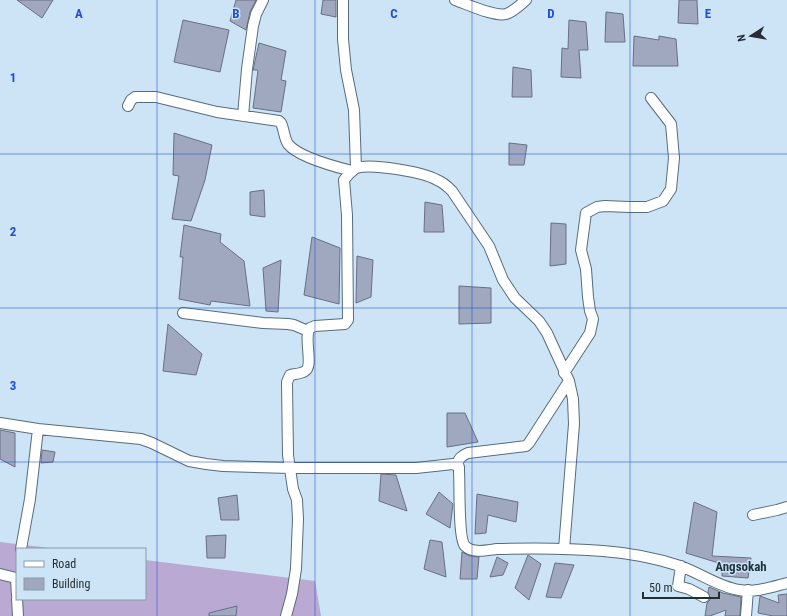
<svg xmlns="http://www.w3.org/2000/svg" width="787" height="616" viewBox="0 0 787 616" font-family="'Roboto Condensed',sans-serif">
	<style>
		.forest { fill: #b9a9d3 }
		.building { fill: #a0a8bf; stroke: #686f84 }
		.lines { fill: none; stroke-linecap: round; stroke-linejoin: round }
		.minor-casing { stroke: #576c7b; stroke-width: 12 }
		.minor { stroke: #fff; stroke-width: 10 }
		.grid { fill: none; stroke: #1d4ed8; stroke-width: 1; stroke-opacity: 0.55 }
		.labels { text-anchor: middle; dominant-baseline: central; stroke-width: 3; stroke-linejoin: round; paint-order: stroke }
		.quarter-label { font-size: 13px; font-weight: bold; fill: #1f323f; stroke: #cce4f5 }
		.grid-label { font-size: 13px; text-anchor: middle; font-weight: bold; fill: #1d4ed8; stroke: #cce4f5; stroke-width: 3; stroke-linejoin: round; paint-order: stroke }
	</style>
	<rect width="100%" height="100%" fill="#cce4f5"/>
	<path class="forest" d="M0 542 58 549H17V599H145V560L315 581 321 616H0Z"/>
	<path class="building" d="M17 0H53L42 18Z
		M236 0H256L250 12 246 30 230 21Z
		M323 0H336V17L321 14Z
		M679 0H697L698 24 678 23Z
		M606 12 623 14 625 42H605Z
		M183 20 229 30 220 72 174 62Z
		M569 20 586 22 588 50H579L581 78 561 77 562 48 568 49Z
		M634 36 659 40V36L676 39 678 66H633Z
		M259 43 286 51 281 80 286 81 281 112 253 108 258 70H253Z
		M513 67 531 70 532 97H512Z
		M174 133 212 145 205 180 191 221 172 219 179 176 173 175Z
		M509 143 527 145 524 165H509Z
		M264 190 265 217 250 215V192Z
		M425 202 442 205 444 232H424Z
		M551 223 566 224V264L550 266Z
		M184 225 221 234 220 242 244 261 250 306 211 301 210 305 179 299 183 257H180Z
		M312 237 340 248 339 304 304 295Z
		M357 256 373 260 371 297 356 303Z
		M281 260 278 312 266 311 263 268Z
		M459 286 491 288V323L459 324Z
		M168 324 202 354 196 375 163 371Z
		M447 413H465L478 442 447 447Z
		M0 430 15 433V467L0 459Z
		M42 450 55 452 53 462 41 463Z
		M381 474 396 475 407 511 379 501Z
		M439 492 453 504 450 528 426 514Z
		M477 494 518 502 516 522 488 515 486 533 475 534Z
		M237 495 239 520H221L218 498Z
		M694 502 717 512 712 556 751 558 748 578 722 576V564L686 553Z
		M226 535 225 558H207L206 536Z
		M430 540 442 542 446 577 424 569Z
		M462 552 470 556 479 557 477 579H460Z
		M528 555 541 564 529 600 515 588Z
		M497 557 508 563 503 575 490 577Z
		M555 563 574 565 561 598 546 597Z
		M709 587 723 593 741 597 740 616H725L726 610 710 616H705L707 603 710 600V597L708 592Z
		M787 594V616H773L758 613 760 596 779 603 778 595Z
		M237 606 236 616H209V613Z"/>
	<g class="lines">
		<g class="minor-casing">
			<path id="minor" d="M343 0V39L346 70 354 110 356 168C371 163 423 172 437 180 443 182 448 187 452 191L489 246 503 280 515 298 539 321 547 333 569 381 573 399 574 424 564 549
				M455 0C467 4 494 17 506 14 513 12 520 5 526 0
				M128 106 131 100 135 97H156L217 112 279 121 281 123C284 129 284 138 288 144 298 157 336 167 352 171
				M243 116 247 69 253 26 256 14 263 0
				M183 313 263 323 288 324 294 325 308 331
				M564 373 590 333 593 319 590 311 588 297 586 269 581 250 586 213 597 207 605 206 629 207H647L663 201 671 189 674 158 671 124 651 98
				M0 423 38 429 30 499 21 549
				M38 429 141 439 152 443 189 461 206 464 223 466 290 468H416L453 464 459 467V471C460 485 458 538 465 546 473 554 488 550 497 549 532 548 568 548 603 551 629 553 656 558 680 566 700 573 719 587 739 590 755 593 772 587 787 583
				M457 465C459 458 461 456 468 453L526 446 529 443 569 381
				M753 515 777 510 787 507
				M681 566 678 586 689 589 704 597
				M0 574 16 578 17 596
				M17 599 18 616
				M286 616 292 594 296 569 298 519 297 500 293 489 288 455 287 382 290 375C294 374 301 374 305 371 314 366 303 337 310 328L315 326 345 324 348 320 347 215 344 180 349 174 356 168
				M746 616 748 590"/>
		</g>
		<use href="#minor" class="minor"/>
	</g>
	<path class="grid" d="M157 0V616M315 0V616M472 0V616M630 0V616M0 154H787M0 308H787M0 462H787"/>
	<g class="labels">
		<g class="quarter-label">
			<text x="741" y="566">Angsokah</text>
		</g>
	</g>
	<g class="grid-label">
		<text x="79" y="18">A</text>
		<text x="236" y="18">B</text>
		<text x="394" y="18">C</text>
		<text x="551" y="18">D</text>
		<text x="708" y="18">E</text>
		<text x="13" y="82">1</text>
		<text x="13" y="236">2</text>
		<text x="13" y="390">3</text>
	</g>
	<rect x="16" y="548" width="130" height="52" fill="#cce4f5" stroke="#899ba8"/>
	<rect x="24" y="561" width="20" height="6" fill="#ffffff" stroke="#899ba8"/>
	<text x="52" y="568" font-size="12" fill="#252e34">Road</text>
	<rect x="24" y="578" width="20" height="12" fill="#a0a8bf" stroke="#899ba8"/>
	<text x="52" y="588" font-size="12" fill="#252e34">Building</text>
	<g transform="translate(751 36) rotate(258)" stroke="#cce4f5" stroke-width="3" paint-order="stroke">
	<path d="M0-3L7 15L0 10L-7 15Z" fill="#252e34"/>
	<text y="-6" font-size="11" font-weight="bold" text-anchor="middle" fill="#252e34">N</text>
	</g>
	<path d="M643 592v6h76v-6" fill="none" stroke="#252e34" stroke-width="2"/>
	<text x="649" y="592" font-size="12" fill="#252e34" stroke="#cce4f5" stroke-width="3" paint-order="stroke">50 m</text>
</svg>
